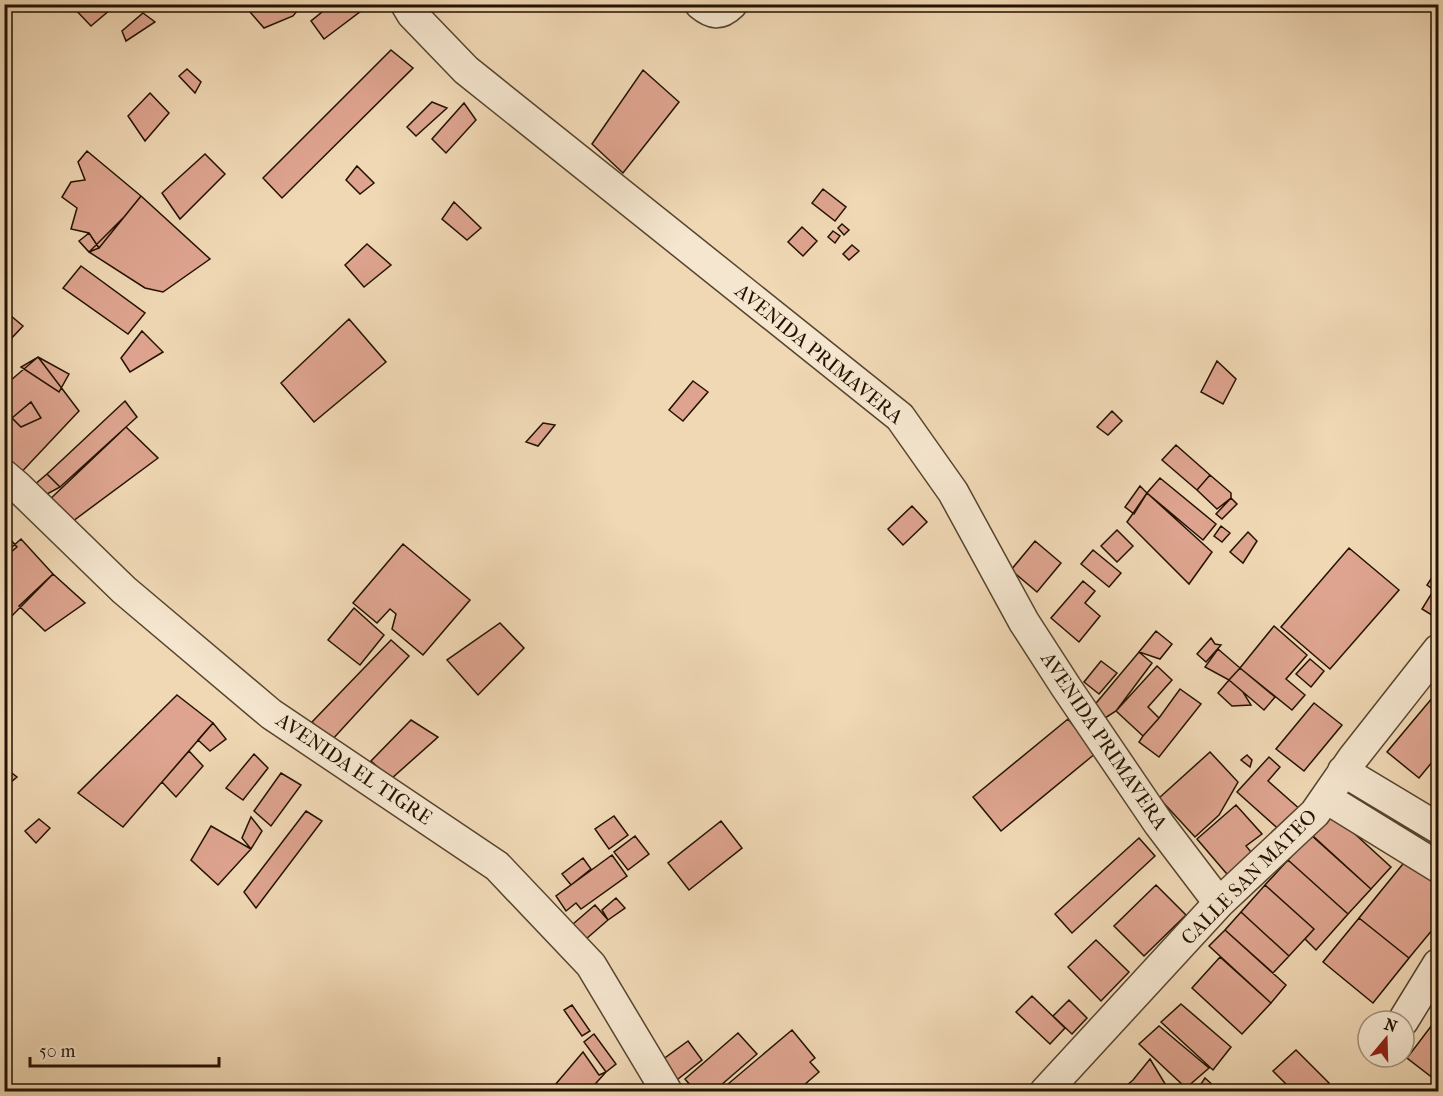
<svg xmlns="http://www.w3.org/2000/svg" width="1443" height="1096" viewBox="0 0 1443 1096" font-family="'IM FELL French Canon',serif">
	<style>
		.building { fill: #dea48f; stroke: #231201; stroke-width: 1.5 }
		.lines { fill: none; stroke-linecap: round; stroke-linejoin: round }
		.minor-casing { stroke: #56442e; stroke-width: 33 }
		.minor { stroke: #f5e6cf; stroke-width: 30 }
		.labels { text-anchor: middle; dominant-baseline: central; stroke-width: 4.5; stroke-linejoin: round; paint-order: stroke }
		.street-label { font-size: 20px; fill: #231201; stroke: #f5e6cf }
	</style>
	<rect width="100%" height="100%" fill="#f0d8b5"/>
	<filter id="stains"><feTurbulence type="fractalNoise" baseFrequency=".00333" numOctaves="4"/><feColorMatrix values="0 0 0 0 .2 0 0 0 0 .09 0 0 0 0 .02 0 0 0 .5 -.17"/></filter>
	<radialGradient id="worn" r=".72"><stop offset=".6" stop-color="#630" stop-opacity="0"/><stop offset="1" stop-color="#630" stop-opacity=".3"/></radialGradient>
	<path class="building" d="M70 4H117L91 26Z
		M243 4H303L293 16 264 28Z
		M332 4H356L361 11 324 39 311 21Z
		M143 13 155 22 126 41 122 31Z
		M391 50 413 68 282 198 263 178Z
		M187 69 201 82 195 93 179 76Z
		M643 70 679 102 623 173 592 144Z
		M150 93 169 113 145 141 128 116Z
		M432 102 447 108 416 136 407 127Z
		M464 103 476 120 446 153 432 139Z
		M87 151 141 196 99 248 89 233 71 229 77 208 62 197 71 182 85 180 78 162Z
		M205 154 225 174 180 219 162 193Z
		M357 166 374 183 360 194 346 180Z
		M823 189 846 207 835 221 812 203Z
		M141 196 210 259 163 292 145 288 89 252 124 217Z
		M454 202 481 228 467 240 442 219Z
		M842 224 849 230 844 235 838 228Z
		M802 227 817 241 803 256 788 242Z
		M833 231 840 236 835 243 828 237Z
		M89 233 99 248 89 252 79 241Z
		M367 244 391 265 364 287 345 265Z
		M852 245 859 251 849 260 843 254Z
		M81 266 145 313 128 334 63 288Z
		M4 310 23 326 7 343 4 339Z
		M349 319 386 362 314 422 281 383Z
		M142 331 163 352 130 372 121 358Z
		M38 357 69 374 59 392 21 367Z
		M38 357 79 411 14 480 4 471V386Z
		M1217 361 1236 379 1223 404 1201 392Z
		M693 381 708 392 683 421 669 410Z
		M125 401 137 417 60 487 47 474Z
		M31 402 41 418 21 427 12 418Z
		M1112 411 1122 421 1108 435 1097 427Z
		M543 423 555 425 538 446 526 442Z
		M126 427 158 458 69 524 47 502Z
		M1176 445 1210 475 1197 490 1162 460Z
		M47 474 60 487 38 499 33 486Z
		M1210 475 1231 493V498L1217 509 1197 490Z
		M1160 478 1216 524 1203 540 1147 493Z
		M1140 486 1147 493 1134 514 1125 507Z
		M1147 493 1212 552 1189 584 1127 522Z
		M1231 498 1237 504 1222 519 1216 514Z
		M912 506 927 522 903 545 888 529Z
		M1221 526 1230 533 1222 542 1214 536Z
		M1117 530 1133 546 1117 562 1101 546Z
		M4 532 17 547 4 558Z
		M1248 532 1257 541 1243 563 1230 552Z
		M21 539 53 574 4 624V554Z
		M1035 541 1061 563 1037 592 1011 570Z
		M403 544 470 600 423 655 392 629 396 614 390 609 377 623 353 603Z
		M1349 548 1399 590 1330 669 1281 627Z
		M1093 550 1121 573 1109 587 1081 564Z
		M1438 568V593L1427 585Z
		M53 574 85 603 45 631 19 606Z
		M1083 581 1095 591 1085 603 1100 616 1079 642 1051 618Z
		M1433 591 1438 595V619L1422 609Z
		M354 608 384 635 360 665 328 640Z
		M500 623 524 648 478 695 447 660Z
		M1274 626 1307 655 1286 679 1305 695 1292 710 1240 668Z
		M1156 631 1172 644 1160 659 1139 652Z
		M1211 638 1215 644 1221 645 1206 662 1197 654Z
		M391 640 409 656 331 741 312 722Z
		M1218 649 1240 668 1229 680 1205 667Z
		M1139 652 1152 663 1116 711 1105 718 1092 708Z
		M1310 659 1324 671 1311 687 1296 674Z
		M1101 661 1117 673 1099 694 1084 682Z
		M1157 666 1172 680 1148 707 1159 718 1143 736 1116 711Z
		M1240 668 1275 697 1264 710 1229 680Z
		M1229 680 1243 692 1251 705 1232 706 1218 693Z
		M1180 689 1201 704 1159 757 1139 742 1143 736 1159 718Z
		M1438 691V755L1419 778 1387 752Z
		M177 695 213 723 123 827 78 793Z
		M1314 703 1342 725 1304 771 1276 749Z
		M1068 719 1096 753 1001 831 973 797Z
		M411 720 438 737 391 779 371 761Z
		M213 723 226 739 210 751 198 740Z
		M189 751 203 766 176 797 162 782Z
		M1210 752 1238 782 1219 815 1195 837 1159 798Z
		M254 754 268 768 243 800 226 788Z
		M1247 755 1252 760 1250 767 1241 760Z
		M1269 757 1280 767 1268 781 1302 811 1283 833 1237 792Z
		M4 767 17 777 4 788Z
		M281 773 301 785 271 826 254 811Z
		M1236 805 1262 834 1246 846 1256 858 1232 880 1197 839Z
		M306 811 322 821 256 908 244 892Z
		M1333 814 1391 867 1371 889 1313 836Z
		M614 816 628 835 609 849 595 829Z
		M251 817 262 831 251 849 242 838Z
		M39 819 50 828 36 843 25 831Z
		M721 821 742 848 689 890 668 863Z
		M211 826 251 849 218 885 191 860Z
		M1311 835 1371 889 1348 914 1288 860Z
		M635 836 649 854 628 870 614 852Z
		M1139 838 1155 856 1072 933 1055 914Z
		M1411 854 1438 876V923L1409 958 1359 918Z
		M612 855 627 876 581 909 576 903 566 911 556 896Z
		M583 858 591 869 571 885 562 874Z
		M1288 860 1348 914 1316 950 1305 939 1314 929 1265 885Z
		M1156 885 1186 915 1144 956 1114 926Z
		M1265 885 1314 929 1289 956 1241 912Z
		M616 898 625 908 608 920 602 910Z
		M595 905 608 920 586 939 573 924Z
		M1241 912 1289 956 1273 973 1225 930Z
		M1359 918 1409 958 1373 1003 1323 962Z
		M1225 930 1286 985 1271 1003 1209 946Z
		M1096 940 1129 972 1101 1001 1068 967Z
		M1220 957 1271 1003 1242 1034 1192 988Z
		M1032 996 1065 1028 1050 1044 1016 1012Z
		M1069 1000 1087 1018 1072 1034 1053 1016Z
		M1181 1004 1231 1047 1213 1070 1161 1022Z
		M572 1005 590 1031 582 1036 564 1010Z
		M1438 1017V1082L1407 1058Z
		M1159 1026 1209 1068 1186 1088 1139 1044Z
		M792 1030 815 1058 810 1062 819 1072 796 1092H734L728 1084Z
		M738 1033 757 1054 713 1092H696L685 1079Z
		M594 1034 616 1064 606 1072 584 1042Z
		M688 1041 702 1060 673 1083 658 1063Z
		M1296 1050 1329 1083 1321 1092H1294L1273 1071Z
		M583 1052 599 1075 606 1072 588 1092H549Z
		M1150 1059 1170 1092H1119L1133 1080Z
		M1205 1078 1215 1087 1211 1092H1205L1199 1087Z"/>
	<g class="lines">
		<g class="minor-casing">
			<path id="minor" d="M406 4 412 14 466 70 900 417 953 492 1024 622 1066 687 1159 824 1219 903
				M700 4C712 14 720 16 732 4
				M4 475 17 486 124 590 271 714 497 866 591 965 667 1092
				M1343 771 1438 828
				M1326 798 1438 867
				M1403 1021 1438 964
				M1045 1092 1219 903 1315 813 1353 758 1438 650"/>
		</g>
		<use href="#minor" class="minor"/>
	</g>
	<g class="labels">
		<g class="street-label">
			<text transform="translate(819 354) rotate(39)">AVENIDA PRIMAVERA</text>
			<text transform="translate(1104 741) rotate(56)">AVENIDA PRIMAVERA</text>
			<text transform="translate(354 769) rotate(34)">AVENIDA EL TIGRE</text>
			<text transform="translate(1249 877) rotate(-45)">CALLE SAN MATEO</text>
		</g>
	</g>
	<rect width="1443" height="1096" fill="none" stroke="#f0d8b5" stroke-width="24"/>
	<rect x="6" y="6" width="1431" height="1084" fill="none" stroke="#231201" stroke-width="3"/>
	<rect x="12" y="12" width="1419" height="1072" fill="none" stroke="#231201" stroke-width="1.5"/>
	<g transform="translate(1386 1039) rotate(19)"><circle r="28" fill="#f5e6cf" stroke="#a1917d" stroke-width="1.5"/>
	<path d="M0-4.5L10 22L0 15L-10 22Z" fill="#8f2418"/>
	<text y="-9" font-size="16" font-weight="bold" text-anchor="middle" fill="#231201">N</text>
	</g>
	<path d="M30 1057v9h189v-9" fill="none" stroke="#231201" stroke-width="3"/>
	<text x="39" y="1057" font-size="18" fill="#231201" stroke="#f5e6cf" stroke-width="4.5" paint-order="stroke">50 m</text>
	<rect width="100%" height="100%" filter="url(#stains)"/>
	<rect width="100%" height="100%" fill="url(#worn)"/>
</svg>
